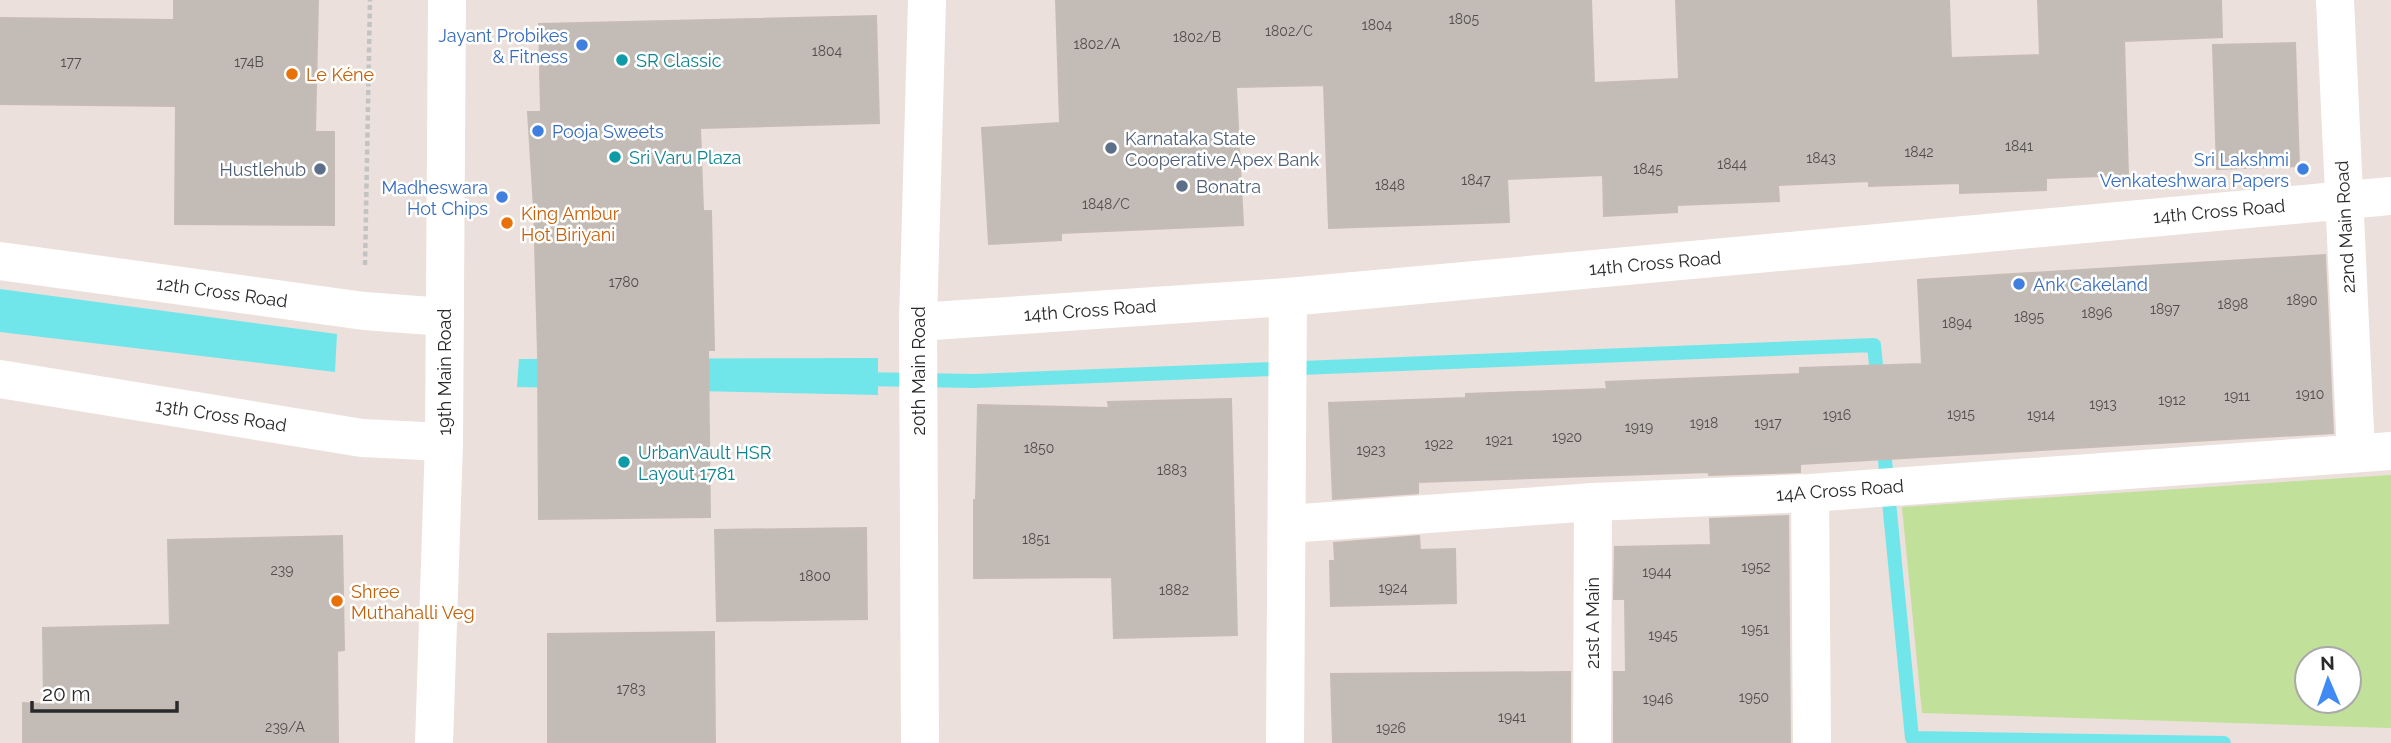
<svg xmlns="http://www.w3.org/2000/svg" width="2391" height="743" viewBox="0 0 2391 743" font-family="Raleway,sans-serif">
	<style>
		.green { fill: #c1e099; fill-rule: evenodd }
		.water { fill: #71e6ea }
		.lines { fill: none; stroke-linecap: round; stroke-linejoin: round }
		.stream { stroke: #71e6ea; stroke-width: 14 }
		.building { fill: #c3bcb6; stroke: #c6bcb5; stroke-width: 2 }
		.path { stroke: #c3c3c3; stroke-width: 4.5; stroke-dasharray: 5 3.5; stroke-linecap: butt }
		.street { stroke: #fff; stroke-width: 38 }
		.secondary { stroke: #fff; stroke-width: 38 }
		.shop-dot { fill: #3f7fe0; stroke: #fff; stroke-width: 2.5 }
		.culture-dot { fill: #0f9aa8; stroke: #fff; stroke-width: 2.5 }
		.food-dot { fill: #e8710a; stroke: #fff; stroke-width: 2.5 }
		.service-dot { fill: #5c6f8a; stroke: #fff; stroke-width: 2.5 }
		.labels { text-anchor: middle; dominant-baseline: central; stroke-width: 5; stroke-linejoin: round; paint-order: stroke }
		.number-label { font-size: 14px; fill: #504e4c }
		.shop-label { font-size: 18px; fill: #366cbe; stroke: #fff; text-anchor: end }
		.culture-label { font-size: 18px; fill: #0d838f; stroke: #fff; text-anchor: start }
		.food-label { font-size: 18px; fill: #c56008; stroke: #fff; text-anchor: start }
		.service-label { font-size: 18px; fill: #4e5e75; stroke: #fff; text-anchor: start }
		.street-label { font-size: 18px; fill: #292929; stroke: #fff }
	</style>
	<rect width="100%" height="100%" fill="#ebe0db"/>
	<path class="green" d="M2391 475V728L1922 713 1902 507ZM2307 659H2349V701H2307Z"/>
	<path class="water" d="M0 289 337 334 335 372 0 332Z
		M878 358V395L517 387 519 359Z"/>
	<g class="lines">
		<path class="stream" d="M860 379 974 381 1874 345 1878 385
			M1883 440 1912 738 2224 743"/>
	</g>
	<path class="building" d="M174 0H318L315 132H334V225L175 224 176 106 0 104V18L174 20Z
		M1056 0H1591L1594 83 1679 79 1676 0H1949L1951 58 2040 55 2038 0H2221L2222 37 2124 41 2128 175 2046 178V190L1960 193V183L1869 186V181L1778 185 1779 201 1677 205V212L1604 216 1603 175 1507 179 1509 222 1329 228 1324 85 1236 87 1243 225 1061 233V240L989 244 982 128 1060 123Z
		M876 16 879 123 700 128 703 211H711L714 350H708L710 517 539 519 538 353 534 208 528 112H541L539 24Z
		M2295 43 2299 166 2217 169 2213 45Z
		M2325 255 2333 433 1800 464V472L1709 475V472L1418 482V493L1333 499 1329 403 1466 398V394L1607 389 1606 382 1800 374V368L1922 364 1918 280Z
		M1231 399 1237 635 1114 638 1112 577 974 578V500H976L978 405 1109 408 1108 402Z
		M1788 516 1790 743H1614V672H1626L1625 599H1614L1615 547 1711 545 1710 519Z
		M866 528 867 619 717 621 715 530Z
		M342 536 344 650 337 651 338 743H23V703L44 704 43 628 170 625 168 540Z
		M1419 536 1420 550 1455 549 1456 603 1331 606 1330 561H1335L1334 543Z
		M714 632 715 743H548V634Z
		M1570 672V743H1333L1331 674Z"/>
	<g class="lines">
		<path class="path" d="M365 265 370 0"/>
		<path class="street" d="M2335 0 2356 453
			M0 261 364 311 445 317
			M918 322 1288 297 2391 196
			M0 379 362 438 444 442
			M1810 493 1812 743
			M1288 524 1593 502 1810 493 2391 451
			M920 743 918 322 927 0
			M1285 743 1288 297
			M1592 743 1593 502"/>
		<path class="secondary" d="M434 743 444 442 447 0"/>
	</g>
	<g class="shop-dot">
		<circle cx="582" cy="45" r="7"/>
		<circle cx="538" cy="131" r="7"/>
		<circle cx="2303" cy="169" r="7"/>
		<circle cx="502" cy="197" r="7"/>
		<circle cx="2019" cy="284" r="7"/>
	</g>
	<g class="culture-dot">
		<circle cx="622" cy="60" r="7"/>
		<circle cx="615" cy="157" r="7"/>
		<circle cx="624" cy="462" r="7"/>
	</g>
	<g class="food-dot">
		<circle cx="292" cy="74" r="7"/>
		<circle cx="507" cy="223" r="7"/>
		<circle cx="337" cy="601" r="7"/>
	</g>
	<g class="service-dot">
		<circle cx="1111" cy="148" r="7"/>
		<circle cx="320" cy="169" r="7"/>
		<circle cx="1182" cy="186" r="7"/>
	</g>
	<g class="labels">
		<g class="number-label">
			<text x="1464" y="19">1805</text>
			<text x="1377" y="25">1804</text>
			<text x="1289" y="31">1802/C</text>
			<text x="1197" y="37">1802/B</text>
			<text x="1097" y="44">1802/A</text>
			<text x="827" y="51">1804</text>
			<text x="71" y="62">177</text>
			<text x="249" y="62">174B</text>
			<text x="2019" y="146">1841</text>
			<text x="1919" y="152">1842</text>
			<text x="1821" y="158">1843</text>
			<text x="1732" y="164">1844</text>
			<text x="1648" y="169">1845</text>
			<text x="1476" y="180">1847</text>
			<text x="1390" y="185">1848</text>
			<text x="1106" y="204">1848/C</text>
			<text x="624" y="282">1780</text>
			<text x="2302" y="300">1890</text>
			<text x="2233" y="304">1898</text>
			<text x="2165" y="309">1897</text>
			<text x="2097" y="313">1896</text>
			<text x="2029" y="317">1895</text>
			<text x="1957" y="323">1894</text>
			<text x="2310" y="394">1910</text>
			<text x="2237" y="396">1911</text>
			<text x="2172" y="400">1912</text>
			<text x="2103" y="404">1913</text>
			<text x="1961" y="414">1915</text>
			<text x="1837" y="415">1916</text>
			<text x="2041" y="415">1914</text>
			<text x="1704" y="423">1918</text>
			<text x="1768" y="423">1917</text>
			<text x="1639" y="427">1919</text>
			<text x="1567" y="437">1920</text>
			<text x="1499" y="440">1921</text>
			<text x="1439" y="444">1922</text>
			<text x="1039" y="448">1850</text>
			<text x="1371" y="450">1923</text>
			<text x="1172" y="470">1883</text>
			<text x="1036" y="539">1851</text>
			<text x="1756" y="567">1952</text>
			<text x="282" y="570">239</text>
			<text x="1657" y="572">1944</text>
			<text x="815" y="576">1800</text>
			<text x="1393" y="588">1924</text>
			<text x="1174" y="590">1882</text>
			<text x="1755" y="629">1951</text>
			<text x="1663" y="635">1945</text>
			<text x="631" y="689">1783</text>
			<text x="1754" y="697">1950</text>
			<text x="1658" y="699">1946</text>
			<text x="1512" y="717">1941</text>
			<text x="285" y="727">239/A</text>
			<text x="1391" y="728">1926</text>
		</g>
		<g class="shop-label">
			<text x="568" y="35">Jayant Probikes<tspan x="568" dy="21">&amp; Fitness</tspan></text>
			<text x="552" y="131" text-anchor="start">Pooja Sweets</text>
			<text x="2289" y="159">Sri Lakshmi<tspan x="2289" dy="21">Venkateshwara Papers</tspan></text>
			<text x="488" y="187">Madheswara<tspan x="488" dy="21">Hot Chips</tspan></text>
			<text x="2033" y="284" text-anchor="start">Ank Cakeland</text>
		</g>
		<g class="culture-label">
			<text x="636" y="60">SR Classic</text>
			<text x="629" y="157">Sri Varu Plaza</text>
			<text x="638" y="452">UrbanVault HSR<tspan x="638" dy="21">Layout 1781</tspan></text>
		</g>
		<g class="food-label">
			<text x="306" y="74">Le Kéne</text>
			<text x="521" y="213">King Ambur<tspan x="521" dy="21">Hot Biriyani</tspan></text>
			<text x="351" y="591">Shree<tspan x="351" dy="21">Muthahalli Veg</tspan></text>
		</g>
		<g class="service-label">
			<text x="1125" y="138">Karnataka State<tspan x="1125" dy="21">Cooperative Apex Bank</tspan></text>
			<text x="306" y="169" text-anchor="end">Hustlehub</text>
			<text x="1196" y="186">Bonatra</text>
		</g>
		<g class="street-label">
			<text transform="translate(2219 211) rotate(-5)">14th Cross Road</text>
			<text transform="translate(2345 227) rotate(-93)">22nd Main Road</text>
			<text transform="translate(1655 263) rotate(-5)">14th Cross Road</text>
			<text transform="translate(222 292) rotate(8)">12th Cross Road</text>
			<text transform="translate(1090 310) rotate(-4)">14th Cross Road</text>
			<text transform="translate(918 371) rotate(-90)">20th Main Road</text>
			<text transform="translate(444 372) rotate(-90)">19th Main Road</text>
			<text transform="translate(221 415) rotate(9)">13th Cross Road</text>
			<text transform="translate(1840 490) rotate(-4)">14A Cross Road</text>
			<text transform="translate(1592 623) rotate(-90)">21st A Main</text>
		</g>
	</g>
	<g transform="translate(2328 680) rotate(358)"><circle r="33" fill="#ffffff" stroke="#a9a9a9" stroke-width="2"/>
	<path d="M0-5L12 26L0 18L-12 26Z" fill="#3f8bf3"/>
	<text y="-10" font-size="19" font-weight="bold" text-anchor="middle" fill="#292929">N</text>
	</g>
	<path d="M32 701v10h145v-10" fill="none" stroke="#292929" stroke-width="3.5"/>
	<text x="42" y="701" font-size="21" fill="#292929" stroke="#ffffff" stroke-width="5" paint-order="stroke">20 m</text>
</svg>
